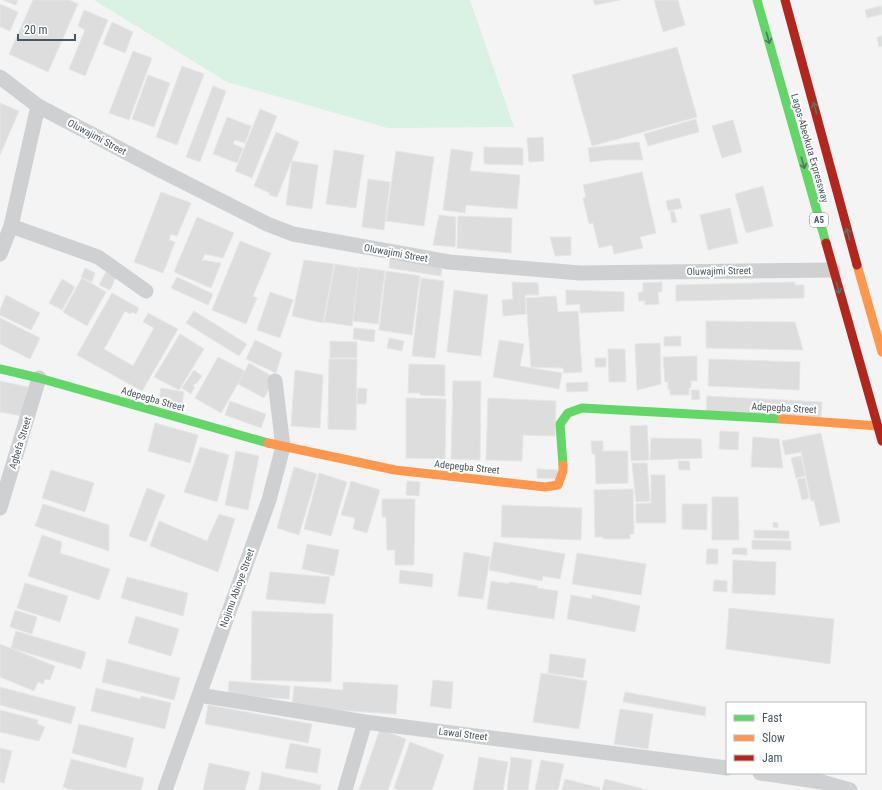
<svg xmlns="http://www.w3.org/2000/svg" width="882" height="790" viewBox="0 0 882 790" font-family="'Roboto Condensed',sans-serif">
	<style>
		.green { fill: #d9f2e3 }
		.building { fill: #ddddde; stroke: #e5e6e7 }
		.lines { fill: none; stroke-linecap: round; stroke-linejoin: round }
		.street { stroke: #ced0d2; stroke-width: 15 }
		.fast { stroke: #63d668; stroke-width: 9 }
		.slow { stroke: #ff974d; stroke-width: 9 }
		.jam { stroke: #b3261e; stroke-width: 9 }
		.oneway { stroke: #507663 }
		.labels { text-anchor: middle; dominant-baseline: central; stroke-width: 4; stroke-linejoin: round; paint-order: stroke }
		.shield { fill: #fff; stroke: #808990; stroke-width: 1 }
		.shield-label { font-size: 9px; font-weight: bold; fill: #4a5661 }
		.street-label { font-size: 10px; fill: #4a5661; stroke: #fff }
	</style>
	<rect width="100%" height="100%" fill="#f4f4f4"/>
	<path class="green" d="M94 0H470L514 127 388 128 227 82Z"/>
	<path class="building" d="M3 0H18L16 5Z
		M33 0H69L78 4 48 72 9 54Z
		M593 0H620L595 5Z
		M654 0H678L685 25 663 32Z
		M0 4 18 12 10 31 0 27Z
		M881 6 882 14 867 18 865 10Z
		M84 10 108 20 85 76 69 69 85 30 78 26Z
		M112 22 133 32 125 53 103 44Z
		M882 36V46L879 47 877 37Z
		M677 47 697 117 592 146 572 75Z
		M133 51 152 58 129 120 109 113Z
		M182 66 204 74 177 145 156 137Z
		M148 75 170 83 154 127 132 119Z
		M213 86 226 91 200 162 186 157Z
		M0 103 19 111 0 155Z
		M260 109 277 116 252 178 235 171Z
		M227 117 251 126 245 143 235 140 233 144 243 148 237 163 213 154Z
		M696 119 699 132 648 146 644 134Z
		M733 120 742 152 722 158 712 126Z
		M276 132 299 142 277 197 269 195 270 193 254 186Z
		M543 137 544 161 529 162 527 138Z
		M639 142 643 160H606L590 162 588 148Z
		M484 147 523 148V165L484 164Z
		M451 149 473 152 470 171 520 175 517 209 466 205 465 213 443 210Z
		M334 150 364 155 356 208 326 204Z
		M396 151 434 157 424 226 386 221Z
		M292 161 318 165 312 209 286 205Z
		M642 172 656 233 640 237 643 248 614 254 612 245 599 248 593 223 589 224 583 198 586 197 583 185Z
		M368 179 390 182 384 230 362 227Z
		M763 186 773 226 746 233 735 194Z
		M161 192 191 203 177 236 171 234 169 240 175 242 163 273 134 262Z
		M679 198 682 208 668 211 666 201Z
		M730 208 738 243 708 250 700 215Z
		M674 211 677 222 672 223 670 212Z
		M439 215 456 217 455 247 433 245Z
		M458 216 512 218 511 253 457 248Z
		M197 217 234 233 223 258 205 254 202 260 221 263 211 288 174 272Z
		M550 237H571V255L555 256Z
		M240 241 271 253 253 296 257 298 246 324 212 310Z
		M390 258 442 266 441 276 389 268Z
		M304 260 334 264 323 323 292 316Z
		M335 264 359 268 352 326 324 322Z
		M359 267 385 271 378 324 353 321Z
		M85 268 95 273 92 282 81 277Z
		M386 271 420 276 412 335 379 330Z
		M106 272 116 277 110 290 99 285Z
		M177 277 213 294 208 305 171 288Z
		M82 278 106 292 87 326 63 312Z
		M421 278 444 281 435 358 412 356Z
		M62 279 75 287 62 310 49 303Z
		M512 282 538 283 539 295H525L526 314 503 316 502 300 513 299Z
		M662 282V292H658L659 304 645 305V301H639L638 293 643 292V283Z
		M795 282V285H804V298L676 301V285Z
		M454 290 488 295 481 356 447 352Z
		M566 290 624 292V311L580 313V304L566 305Z
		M270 292 293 300 280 338 257 330Z
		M112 293 139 308 136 314 132 312 130 314 125 311 104 349 133 366 154 328 143 322 148 313 178 329 142 391 77 355Z
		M6 295 40 313 31 330 0 315V310Z
		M556 296 558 312 578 311 582 372 564 373 563 368 531 367 526 298Z
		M194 311 247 344 239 356 186 323Z
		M0 318 40 338 30 359 0 344Z
		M706 321 795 322 803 350 706 348Z
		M354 328 375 330 374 342 353 339Z
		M180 334 204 349 179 390 154 377Z
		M681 336V346H664V337Z
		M389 338 404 341 402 351 387 348Z
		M255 340 282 353 276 373 246 359Z
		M499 340 524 344 520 366 562 373 559 389 493 377Z
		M330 341 357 342V358H330Z
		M660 343 661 384 637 390 635 344Z
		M608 349H625L626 382H609Z
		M697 356V381H691V388H689V395H670V389L668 390V382H665L663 357Z
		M218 357 245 371 221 413 195 398Z
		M595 358H606V367H595Z
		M329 359H357L356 430 328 429Z
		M709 359 800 362 799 390 708 386Z
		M249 363 275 378 264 398 238 384Z
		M409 364 445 365V396L420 395V393H408Z
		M194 370 202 376 196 384 195 383 193 386 195 387 191 394 182 388Z
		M295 370 323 375 320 428 291 426Z
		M0 381 28 387 22 416 0 412Z
		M453 381H481L480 460 451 459Z
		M588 382V391L567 392 566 383Z
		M161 388 184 392 182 404 159 400Z
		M358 388 367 389 366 404H357Z
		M691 390H699L700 399 692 400Z
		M707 396 822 402 821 418 706 412Z
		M406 398 446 399 445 459 406 458Z
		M488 398 556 401 555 436 523 435 522 461 486 460Z
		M230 401 266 414 261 428 225 415Z
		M155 423 198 435 190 463 148 451Z
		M647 425 649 460 631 461 630 426Z
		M720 431 739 432 738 450 719 449Z
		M821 433 840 522 820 526 814 501H811L801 452 785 455 782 441Z
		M753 437 779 439 783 468 751 467Z
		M651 438 701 439 702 458 650 460Z
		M591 441H603V451H628V483L596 484 595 454H592Z
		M200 447 229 455 217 502 184 492Z
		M236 451 259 456 248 510 225 505Z
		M801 456 805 476 796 478 791 458Z
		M678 461H689L690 470H679Z
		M632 463H647L650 501 636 502Z
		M294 467 317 474 299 535 277 528Z
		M537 469 558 470V479L537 478Z
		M51 470 94 483 85 512 42 498Z
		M319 473 347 482 331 536 304 529Z
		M651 475H665L666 523H636V504L651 503Z
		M805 478 809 498 802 500 797 479Z
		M351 481 380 490 367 533 353 529 355 518 341 515Z
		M407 481 420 482 419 496 406 495Z
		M147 488 165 495 146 542 129 536Z
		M633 489 634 534H630V539H603V537H595L594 490Z
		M712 497H738L739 540H712Z
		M382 499H415L414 565H395V550H387L386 517H382Z
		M43 504 109 525V551L35 526Z
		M682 504H707V530L682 529Z
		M502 505 582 508 581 540 501 537Z
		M219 514 235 519 218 572 150 546 159 521 207 541Z
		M773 522 778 523V528L773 527Z
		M754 530 789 531V539L754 538Z
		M42 535 62 542 60 553 110 569 99 600 28 576Z
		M752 540 791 541V550L752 549Z
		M494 542 565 554 560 579 543 576 542 581 489 570Z
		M307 544 339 550 334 576 302 569Z
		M733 548H747V555L732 554Z
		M707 549H718V564H706Z
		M464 552 490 557 483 599 458 596Z
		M577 553 646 564 641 595 572 584Z
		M733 560 776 562 775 595 732 593Z
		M400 570 433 574 432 587 399 583Z
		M270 572 330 577 325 604 266 599Z
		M127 577 188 593 183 616 121 598Z
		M714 580 727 581V592L713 591Z
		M491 581 509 584V582L538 586 537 588 558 591 554 619 487 609Z
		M25 583 68 596 60 622 17 608Z
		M571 595 592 599V595L640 606 635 632 567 619Z
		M729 608 834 619 830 664 726 649Z
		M15 610 37 617 32 634 10 627Z
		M252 611 333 614 331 682 251 680Z
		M136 616 179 629 171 656 128 643Z
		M16 631 86 652 81 669 11 648Z
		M0 644 55 666 50 680 45 679 43 684 38 682 34 691 0 677Z
		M550 654 586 659 583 678 548 673Z
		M107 659 180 678 174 700 102 682Z
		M541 673 587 681 579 729 533 722Z
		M433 680 453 682 451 709 430 706Z
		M229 681 290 686 289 699 228 695Z
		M343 682 398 685 396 714 292 707 294 686 343 690Z
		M0 687 76 707 71 724 0 705Z
		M96 688 141 699V696L171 703 165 729 91 711Z
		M625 692 706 707 705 716 623 702Z
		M208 705 312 724 308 743 205 724Z
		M620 709 653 714 648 749 614 744Z
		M0 710 38 720 37 724 45 727 39 741 0 732Z
		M79 724 134 738 126 768 72 753Z
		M380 729 406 739 388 790H359Z
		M410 742 444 755 432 790H399L394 788Z
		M290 743 321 749 317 773 285 768Z
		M0 748 12 751 4 783 0 782Z
		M479 757 508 762 503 790H473Z
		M511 757 532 760 528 790H507Z
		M71 759 144 778 141 790H74L63 787Z
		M541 760 564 764 558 790H535Z
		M209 763 250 772 245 790H203Z
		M262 772 321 785 320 790H259Z
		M565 779 600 788V790H562Z
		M605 779 647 790H602Z"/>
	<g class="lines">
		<path class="street" d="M0 77 38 106 158 169 267 224 293 234 449 262 580 273 833 270
			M11 226 98 257 146 291
			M0 254 11 226 38 106
			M0 508 39 378
			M199 695 365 722 727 768
			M760 773 822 782 850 790
			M165 790 269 500 283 447 275 381
			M345 790 365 722"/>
		<path class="fast" d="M757 0 826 243
			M0 369 39 378 268 443
			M563 465 560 424 568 413 582 408 782 419"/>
		<path class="slow" d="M857 265 882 352
			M782 419 878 426
			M268 443 395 470 545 487 558 485 563 471V465"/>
		<path class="jam" d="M785 0 857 265
			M826 243 882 441"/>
	</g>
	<defs><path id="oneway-shaft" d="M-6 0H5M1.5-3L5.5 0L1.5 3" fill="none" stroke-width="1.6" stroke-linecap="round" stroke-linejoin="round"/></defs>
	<g class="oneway">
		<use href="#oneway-shaft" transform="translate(768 38) rotate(74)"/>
		<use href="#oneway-shaft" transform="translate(815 108) rotate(-105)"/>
		<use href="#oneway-shaft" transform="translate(803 163) rotate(74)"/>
		<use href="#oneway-shaft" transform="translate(848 234) rotate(-106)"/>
		<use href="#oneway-shaft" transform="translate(838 288) rotate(74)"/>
	</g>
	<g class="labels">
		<rect class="shield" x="810" y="213" width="18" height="14" rx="3"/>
		<g class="shield-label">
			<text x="819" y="220">A5</text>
		</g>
		<g class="street-label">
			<text transform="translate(97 137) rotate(28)">Oluwajimi Street</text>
			<text transform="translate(810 148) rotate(74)">Lagos-Abeokuta Expressway</text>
			<text transform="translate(396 253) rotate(10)">Oluwajimi Street</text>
			<text transform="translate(719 271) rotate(-1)">Oluwajimi Street</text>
			<text transform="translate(153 399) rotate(16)">Adepegba Street</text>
			<text transform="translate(784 408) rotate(3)">Adepegba Street</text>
			<text transform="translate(20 443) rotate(-73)">Agbefa Street</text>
			<text transform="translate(467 467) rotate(6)">Adepegba Street</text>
			<text transform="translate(237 588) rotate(-70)">Nojimu Abioye Street</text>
			<text transform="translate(463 734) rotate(7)">Lawal Street</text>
		</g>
	</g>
	<rect x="726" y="702" width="140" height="72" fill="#ffffff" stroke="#b7bbc0"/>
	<rect x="734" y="715" width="20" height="6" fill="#63d668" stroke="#b7bbc0"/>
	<text x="762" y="722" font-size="12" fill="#4a5661">Fast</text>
	<rect x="734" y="735" width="20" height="6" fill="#ff974d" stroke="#b7bbc0"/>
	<text x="762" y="742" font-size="12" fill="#4a5661">Slow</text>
	<rect x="734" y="755" width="20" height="6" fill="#b3261e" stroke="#b7bbc0"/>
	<text x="762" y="762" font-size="12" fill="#4a5661">Jam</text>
	<path d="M18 34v6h57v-6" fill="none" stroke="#4a5661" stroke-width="2"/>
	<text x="24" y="34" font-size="12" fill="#4a5661" stroke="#ffffff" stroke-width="3" paint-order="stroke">20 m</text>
</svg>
